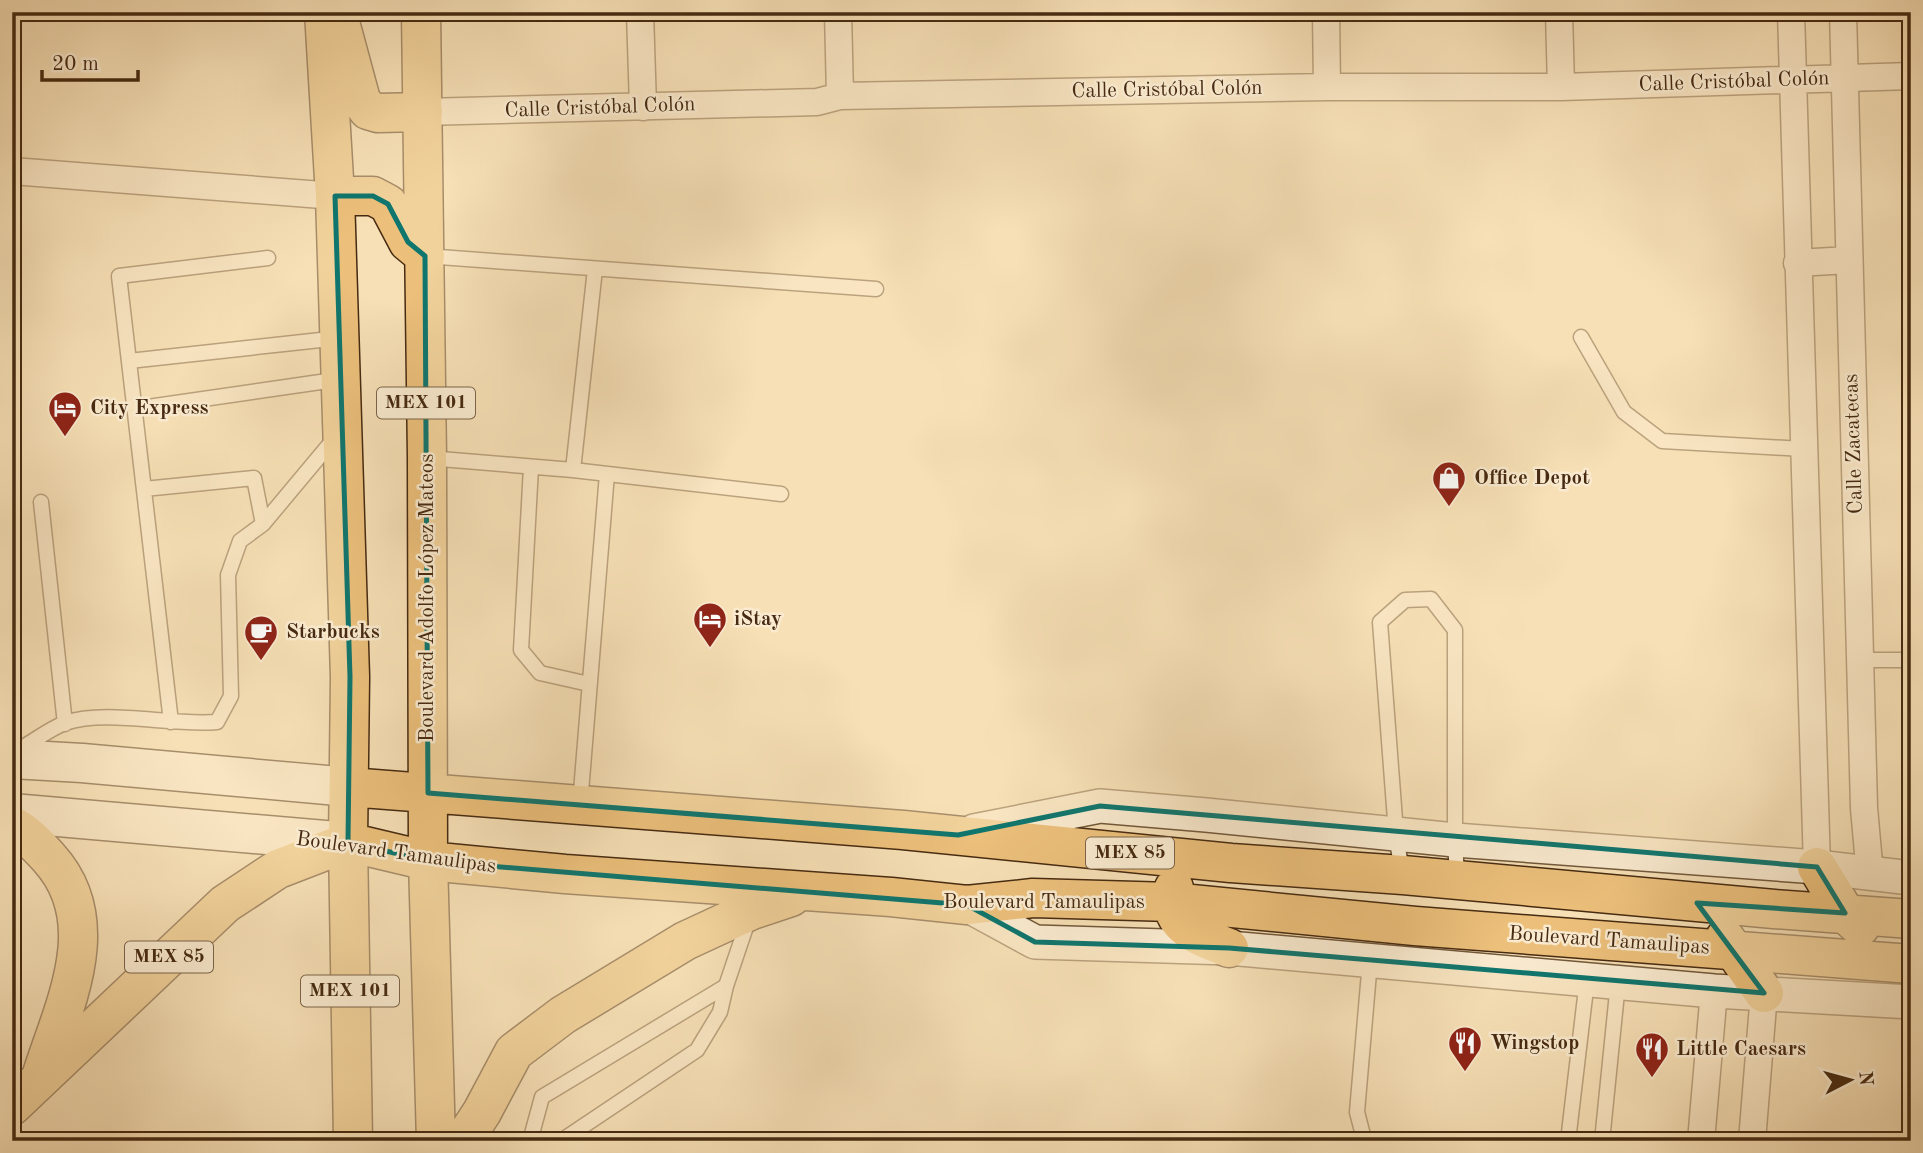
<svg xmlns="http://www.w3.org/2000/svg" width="1923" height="1153" viewBox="0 0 1923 1153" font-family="'Old Standard TT',serif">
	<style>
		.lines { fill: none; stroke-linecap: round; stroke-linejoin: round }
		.service-casing { stroke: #72583a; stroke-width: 17 }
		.minor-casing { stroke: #72583a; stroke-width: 29 }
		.tertiary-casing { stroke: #72583a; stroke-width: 36 }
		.secondary-casing { stroke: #462a11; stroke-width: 41 }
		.primary-casing { stroke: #462a11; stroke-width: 41 }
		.service { stroke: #faebd0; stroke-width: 14 }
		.minor { stroke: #faebd0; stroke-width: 26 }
		.tertiary { stroke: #faebd0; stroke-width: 33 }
		.secondary { stroke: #faebd0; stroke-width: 38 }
		.primary { stroke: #ecc07b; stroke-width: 38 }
		.marked { fill: none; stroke: #0f766e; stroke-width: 5; stroke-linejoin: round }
		.labels { text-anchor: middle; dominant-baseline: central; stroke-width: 5; stroke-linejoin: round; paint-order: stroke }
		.shield { fill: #faebd0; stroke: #7c644a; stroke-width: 2 }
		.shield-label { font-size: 19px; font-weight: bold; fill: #462a11 }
		.street-label { font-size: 21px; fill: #462a11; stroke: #faebd0 }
		.poi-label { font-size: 21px; font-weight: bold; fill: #462a11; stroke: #faebd0; text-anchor: start }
	</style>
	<rect width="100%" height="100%" fill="#f7e0b6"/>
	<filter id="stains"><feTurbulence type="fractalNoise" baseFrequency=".00286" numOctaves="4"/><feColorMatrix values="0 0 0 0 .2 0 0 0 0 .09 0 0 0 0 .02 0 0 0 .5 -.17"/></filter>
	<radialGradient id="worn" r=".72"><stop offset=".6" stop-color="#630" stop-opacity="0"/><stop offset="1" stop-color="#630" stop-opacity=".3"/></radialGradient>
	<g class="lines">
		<g class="service-casing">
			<path id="service" d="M426 256 876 289
				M595 269 573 470 781 494
				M1581 337 1624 412 1662 441 1803 449
				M129 361 339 338
				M134 409 341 379
				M428 458 573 470
				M531 467 521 650 540 673 589 684
				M144 489 254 478 263 524
				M41 502 65 724
				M1860 660H1911
				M171 722 119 276 268 258
				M18 750C33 742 49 729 65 723 106 709 171 726 217 722L231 696 228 575 240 541 263 524 334 439
				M580 804 607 474
				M1402 874 1396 833 1380 622 1405 600 1431 599 1455 630V840L1457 877
				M1370 961 1357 1112 1364 1139 1370 1141
				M530 1141 542 1097 726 986
				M561 1141 697 1050 720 1012 726 986 749 918
				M1568 1141 1587 980
				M1602 1141 1618 983"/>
		</g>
		<g class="minor-casing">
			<path id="minor" d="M640 12 643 107
				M838 12 840 96
				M1326 12 1327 87
				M1559 12 1561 87
				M1791 12 1817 867
				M1843 12 1864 808 1870 875
				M423 112 817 102 840 96 1327 87H1561L1911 76
				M12 171 335 196
				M1797 263 1849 260
				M1701 1141 1714 991
				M1752 1141 1764 993"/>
		</g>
		<g class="tertiary-casing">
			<path id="tertiary" d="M974 831 1100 806 1206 815 1455 840 1817 867 1911 878
				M967 905 1035 942 1229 948 1714 991 1911 1002"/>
		</g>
		<g class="secondary-casing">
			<path id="secondary" d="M12 759 82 763 349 787
				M12 813 348 842"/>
		</g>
		<g class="primary-casing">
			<path id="primary" d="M324 12 335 196 350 677 348 842 353 1141
				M421 12 427 458 428 861 436 1141
				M341 26 361 100 368 110 378 113 423 112
				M335 196H373L388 204 408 242 425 256
				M349 787 903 830 1231 863 1403 875 1774 909 1911 919
				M12 826C26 832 39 847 49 858 107 922 64 1005 42 1074
				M348 842 428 861 565 874 891 897 967 905 1033 898 1171 902 1415 926 1911 964
				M1817 867 1845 913 1860 927
				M1174 888C1166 927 1199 936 1229 948
				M1725 938 1764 993
				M12 1106 225 904 278 869 348 842
				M463 1141 482 1112 514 1052 563 1015 685 941 752 910 791 897"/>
		</g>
		<use href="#service" class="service"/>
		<use href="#minor" class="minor"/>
		<use href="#tertiary" class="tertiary"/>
		<use href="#secondary" class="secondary"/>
		<use href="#primary" class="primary"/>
	</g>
	<path d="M0 0H1923V1153H0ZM335 196H373L388 204 408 242 425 256 428 793 958 835 1100 806 1206 815 1817 867 1845 913 1697 903 1764 993 1229 948 1035 942 967 905 428 861 348 842 350 677Z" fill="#f7e0b6" fill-opacity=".55" fill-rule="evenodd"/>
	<path class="marked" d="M335 196H373L388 204 408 242 425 256 428 793 958 835 1100 806 1206 815 1817 867 1845 913 1697 903 1764 993 1229 948 1035 942 967 905 428 861 348 842 350 677Z"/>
	<defs>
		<g id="hotel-pin" transform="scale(1.75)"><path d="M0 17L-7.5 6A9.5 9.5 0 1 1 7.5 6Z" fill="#8f2418" stroke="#faebd0"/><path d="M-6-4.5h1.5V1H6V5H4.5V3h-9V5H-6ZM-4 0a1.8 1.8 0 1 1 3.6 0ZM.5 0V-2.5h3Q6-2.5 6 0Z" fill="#fff"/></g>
		<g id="shop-pin" transform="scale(1.75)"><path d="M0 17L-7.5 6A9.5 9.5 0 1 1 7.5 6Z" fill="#8f2418" stroke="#faebd0"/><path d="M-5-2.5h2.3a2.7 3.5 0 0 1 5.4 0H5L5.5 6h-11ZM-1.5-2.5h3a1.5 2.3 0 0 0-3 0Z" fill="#fff"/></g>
		<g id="cafe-pin" transform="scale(1.75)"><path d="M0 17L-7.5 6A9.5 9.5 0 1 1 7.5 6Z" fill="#8f2418" stroke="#faebd0"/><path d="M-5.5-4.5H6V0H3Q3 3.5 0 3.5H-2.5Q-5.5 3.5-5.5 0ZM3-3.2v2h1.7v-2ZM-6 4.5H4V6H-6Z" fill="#fff"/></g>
		<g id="restaurant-pin" transform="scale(1.75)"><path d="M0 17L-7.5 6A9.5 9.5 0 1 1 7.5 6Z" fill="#8f2418" stroke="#faebd0"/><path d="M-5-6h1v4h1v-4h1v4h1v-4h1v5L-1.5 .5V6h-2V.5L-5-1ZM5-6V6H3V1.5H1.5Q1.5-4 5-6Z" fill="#fff"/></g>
	</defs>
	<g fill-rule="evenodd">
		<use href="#hotel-pin" x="65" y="408"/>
		<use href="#shop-pin" x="1449" y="478"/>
		<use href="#hotel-pin" x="710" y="619"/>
		<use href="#cafe-pin" x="261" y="632"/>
		<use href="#restaurant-pin" x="1465" y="1043"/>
		<use href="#restaurant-pin" x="1652" y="1049"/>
	</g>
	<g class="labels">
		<g class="shield">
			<rect x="377" y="387.5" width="98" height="31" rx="5"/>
			<rect x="1086" y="837.5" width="88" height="31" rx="5"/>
			<rect x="125" y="941.5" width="88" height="31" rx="5"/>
			<rect x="301" y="975.5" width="98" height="31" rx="5"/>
		</g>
		<g class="shield-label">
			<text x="426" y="403">MEX 101</text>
			<text x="1130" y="853">MEX 85</text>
			<text x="169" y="957">MEX 85</text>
			<text x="350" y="991">MEX 101</text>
		</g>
		<g class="street-label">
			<text transform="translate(1734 82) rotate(-2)">Calle Cristóbal Colón</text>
			<text transform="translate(1167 90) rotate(-1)">Calle Cristóbal Colón</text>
			<text transform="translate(600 108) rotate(-2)">Calle Cristóbal Colón</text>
			<text transform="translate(1854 444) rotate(-92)">Calle Zacatecas</text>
			<text transform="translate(427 598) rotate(-90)">Boulevard Adolfo López Mateos</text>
			<text transform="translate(396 853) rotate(8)">Boulevard Tamaulipas</text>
			<text x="1044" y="902">Boulevard Tamaulipas</text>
			<text transform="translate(1609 941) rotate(4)">Boulevard Tamaulipas</text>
		</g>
		<g class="poi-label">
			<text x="90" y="408">City Express</text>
			<text x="1474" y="478">Office Depot</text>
			<text x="734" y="619">iStay</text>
			<text x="286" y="632">Starbucks</text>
			<text x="1490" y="1043">Wingstop</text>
			<text x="1676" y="1049">Little Caesars</text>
		</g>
	</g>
	<rect width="1923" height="1153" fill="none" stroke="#f7e0b6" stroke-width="42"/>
	<rect x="14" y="14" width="1895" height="1125" fill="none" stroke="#462a11" stroke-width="3.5"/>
	<rect x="21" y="21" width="1881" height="1111" fill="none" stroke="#462a11" stroke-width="2"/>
	<g transform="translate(1850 1080) rotate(84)" stroke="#faebd0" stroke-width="5" paint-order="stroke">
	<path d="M0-5L12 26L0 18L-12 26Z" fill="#462a11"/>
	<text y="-10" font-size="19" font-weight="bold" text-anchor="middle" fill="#462a11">N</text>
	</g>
	<path d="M42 70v10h96v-10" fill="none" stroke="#462a11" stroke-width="3.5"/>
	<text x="52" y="70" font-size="21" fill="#462a11" stroke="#faebd0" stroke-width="5" paint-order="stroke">20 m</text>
	<rect width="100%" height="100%" filter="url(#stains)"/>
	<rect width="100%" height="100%" fill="url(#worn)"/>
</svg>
